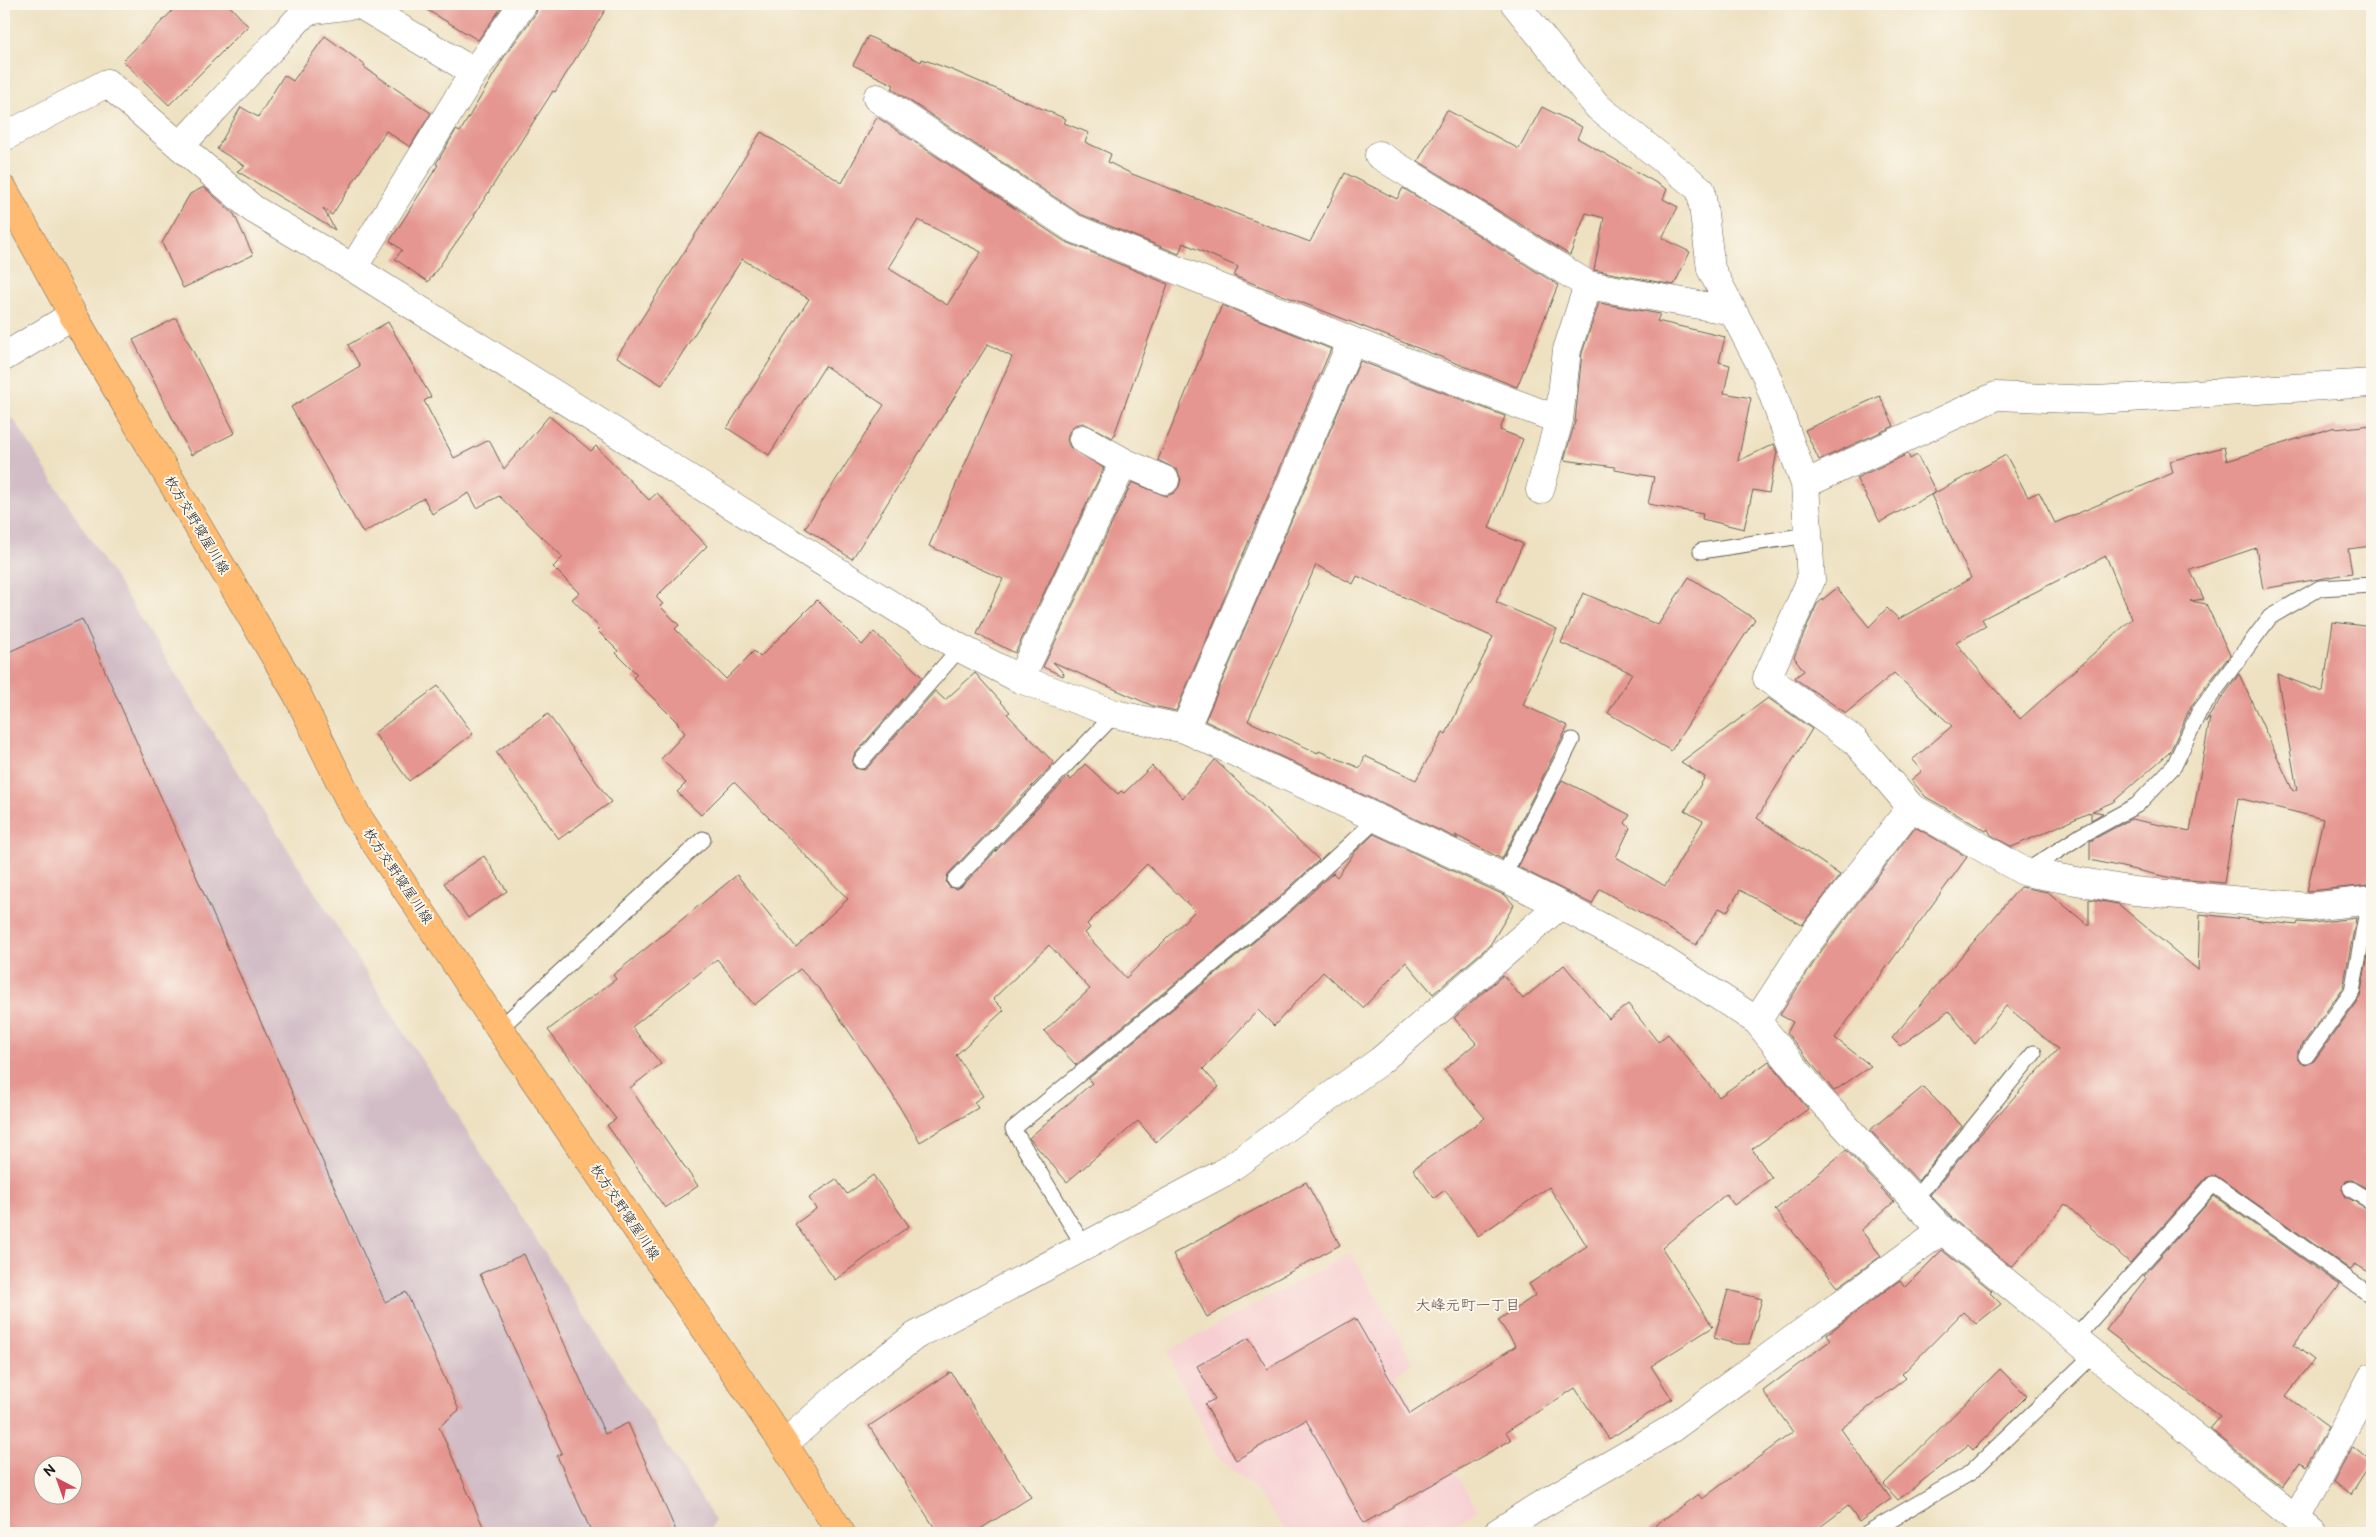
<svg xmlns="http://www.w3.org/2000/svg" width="2376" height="1537" viewBox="0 0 2376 1537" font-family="'Balsamiq Sans','Klee One',sans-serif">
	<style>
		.built { fill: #f7cfd2 }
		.industrial { fill: #d2bdc6; fill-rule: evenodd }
		.building { fill: #e59690; fill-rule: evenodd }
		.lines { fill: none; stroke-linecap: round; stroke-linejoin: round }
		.service-casing { stroke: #666156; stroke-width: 17 }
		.minor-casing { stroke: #666156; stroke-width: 29 }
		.primary-casing { stroke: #666156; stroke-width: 29 }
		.service { stroke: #fff; stroke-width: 15 }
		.minor { stroke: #fff; stroke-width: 28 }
		.primary { stroke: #ffbb71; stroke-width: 28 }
		.labels { text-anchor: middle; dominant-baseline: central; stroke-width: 4; stroke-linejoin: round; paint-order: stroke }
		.street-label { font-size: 14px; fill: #1c1c1c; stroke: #fbf7ec }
		.neighbourhood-label { font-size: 15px; fill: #624745; stroke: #fbf7ec }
	</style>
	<rect width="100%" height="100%" fill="#fbf7ec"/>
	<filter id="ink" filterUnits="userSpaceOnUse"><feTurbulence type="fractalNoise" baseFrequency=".02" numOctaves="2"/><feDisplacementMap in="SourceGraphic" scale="10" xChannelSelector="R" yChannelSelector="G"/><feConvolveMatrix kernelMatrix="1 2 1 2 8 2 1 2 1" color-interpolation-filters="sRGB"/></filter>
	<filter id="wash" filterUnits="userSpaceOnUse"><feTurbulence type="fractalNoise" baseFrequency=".0096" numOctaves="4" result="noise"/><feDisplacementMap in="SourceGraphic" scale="20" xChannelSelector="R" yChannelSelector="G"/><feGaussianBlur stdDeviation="1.12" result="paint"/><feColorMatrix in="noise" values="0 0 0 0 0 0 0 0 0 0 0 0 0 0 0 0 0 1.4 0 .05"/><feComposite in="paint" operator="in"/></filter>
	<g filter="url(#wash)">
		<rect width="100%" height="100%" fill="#eee1c1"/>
		<path class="built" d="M1351 1253 1413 1362 1395 1375 1477 1509 1447 1533H1288L1252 1486 1216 1455 1167 1352Z"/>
		<path class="industrial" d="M13 418 715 1520 710 1533H4V421ZM42 1464H72V1494H42Z"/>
		<g id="blocks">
			<path class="building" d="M179 4H228L248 26 169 105 123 61Z
				M417 4H504L478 40Z
				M538 4H609L555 92 553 91 474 215 475 216 428 282 395 259 402 250 390 241 438 165 436 164 456 130 460 132 504 57 536 13Z
				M325 36 365 65 364 67 431 113 410 147 386 131 332 215 323 208 335 230 237 171 245 166 217 149 241 107 258 117 284 75 293 81Z
				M868 36 921 62 922 59 952 70 1066 119 1064 123 1089 133 1085 142 1111 154 1108 162 1132 174 1310 242 1345 173 1397 199 1403 188 1558 285 1517 387 1234 276 1238 267 1183 243 1179 254 1080 214 892 89 894 85 853 65Z
				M1542 107 1582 127 1577 138 1667 189 1663 199 1678 207 1662 238 1690 252 1674 285 1594 270 1604 218 1586 213 1570 255 1418 161 1447 110 1519 149Z
				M877 117 1064 241 1168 284 1113 438 1083 423 1075 425 1069 432 1067 440 1070 447 1104 468 1015 653 977 634 1003 579 929 546 1012 357 988 344 852 559 805 528 884 405 825 366 769 455 727 428 809 299 742 259 662 385 617 357 761 132 842 183ZM918 220 981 252 947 305 888 268Z
				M204 187 234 214 253 255 183 288 162 243 190 194Z
				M1599 303 1660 314 1657 321 1725 337 1719 362 1730 365 1724 393 1751 398 1738 461 1774 444 1777 452 1769 493 1753 490 1744 529 1702 519 1703 514 1648 504 1654 477 1615 470V467L1564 460 1575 422 1582 353Z
				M1222 305 1331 349 1176 711 1153 706 1053 662 1064 674 1063 676 1043 667 1132 482 1166 496 1174 493 1179 487 1181 479 1177 470 1158 460Z
				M176 318 235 433 191 455 133 340Z
				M388 322 431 397 424 401 454 458 489 440 504 469 549 416 591 451 596 446 649 500 657 493 707 546 656 597 663 604 660 606 679 625 675 629 726 679 754 651 760 657 817 600 862 645 874 632 898 654 922 677 854 755 852 764 855 768 864 770 868 767 935 691 945 700 975 673 1010 712 1007 714 1054 763 948 874 946 882 949 887 957 889 962 886 1068 777 1071 780 1085 764 1118 794 1121 791 1124 793 1152 766 1183 798 1215 760 1319 860 1277 899 1076 1065 1044 1031 1090 989 1049 945 993 999 1004 1010 956 1055 983 1096 974 1102 978 1108 920 1142 892 1094 821 991 800 969 754 1005 717 959 632 1027 661 1064 630 1088 698 1186 665 1208 607 1125 616 1119 548 1030 616 979 613 975 737 875 796 947 848 899 734 782 701 815 677 792 686 783 661 759 685 733 678 725 679 724 633 678 637 674 616 653 618 651 597 630 600 628 572 599 579 593 553 567 563 557 499 496 477 508 469 493 432 514 424 498 363 533 291 407 360 366 348 345ZM1147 864 1195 911 1126 978 1085 933 1090 928 1087 924Z
				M1360 361 1505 416 1500 430 1523 439 1489 528 1523 544 1496 602 1557 629 1523 705 1568 726 1502 859 1455 835 1458 839 1205 721ZM1316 565 1353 584 1357 576 1493 637 1446 734 1443 732 1416 780 1365 756 1360 768 1319 751 1318 753 1248 721Z
				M1880 396 1894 426 1819 460 1805 430Z
				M2372 425V546L2348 549 2352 573 2263 589 2256 548 2190 570 2204 599 2190 601 2206 604 2230 655 2191 706 2170 752 2113 802 2092 811 2103 813 2091 820V812L2012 847 1991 835 1988 829 1986 831 1926 797 1911 780 1922 771 1912 760 1952 726 1894 673 1846 713 1794 678 1804 671 1794 657 1817 604 1837 588 1869 627 1887 608 1899 619 1971 578 1931 495 2006 455 2028 497 2039 492 2055 523 2173 473 2170 461 2224 447 2227 461 2335 427 2336 429ZM2106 556 2132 619 2020 719 1956 643 1986 626 1982 619Z
				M1908 454 1910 459 1917 455 1936 492 1880 522 1856 478Z
				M1689 577 1755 619 1671 751 1608 713 1632 673 1561 643 1583 593 1658 625Z
				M82 619 385 1302 406 1292 459 1410 439 1427 486 1533H4V654ZM42 1464H72V1494H42Z
				M2333 622 2372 627V885L2307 891 2323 819 2238 798 2224 883 2177 879 2090 860V841L2131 819 2190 831 2210 718 2205 722 2239 674 2293 791 2297 790 2277 674 2323 692Z
				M438 686 473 734 409 781 374 733Z
				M1768 698 1812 729 1757 818 1840 875 1802 925 1740 890 1727 912 1719 908 1696 945 1600 889 1592 904 1518 867 1562 780 1630 815 1625 823 1630 828 1616 857 1665 886 1703 821 1685 811 1705 777 1681 762Z
				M548 714 611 802 559 839 496 752Z
				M1915 827 1967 857 1835 1038 1871 1066 1834 1091 1787 1033 1793 1022 1780 1015 1822 950Z
				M1374 834 1506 896 1514 905 1490 945 1433 994 1406 962 1363 1008 1323 972 1274 1026 1258 1010 1203 1069 1219 1087 1156 1142 1138 1121 1067 1182 1029 1138 1092 1083 1088 1079 1289 913 1333 873 1337 877 1354 853Z
				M484 856 507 891 468 918 444 883Z
				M2020 887 2048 892 2089 926V899L2118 904 2198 970 2200 914 2297 925 2298 922 2312 923 2356 918 2343 988 2298 1051V1060L2305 1065 2314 1061 2360 997 2372 934V1191L2352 1180 2346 1181 2342 1189 2346 1197 2372 1211V1274L2355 1264 2351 1270 2215 1175 2206 1178 2130 1263 2065 1204 2012 1267 1953 1219 1930 1195 1976 1139 2058 1049 2006 1006 1975 1044 1949 1011 1900 1046 1892 1038Z
				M1564 965 1609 1019 1628 1004 1658 1042 1668 1034 1719 1097 1769 1061 1808 1109 1752 1149 1772 1178 1734 1205 1726 1194 1662 1248 1713 1327 1651 1366 1672 1399 1609 1439 1575 1388 1506 1432 1511 1440 1364 1523 1306 1420 1236 1460 1205 1404 1215 1399 1197 1366 1249 1338 1267 1369 1355 1318 1410 1414 1516 1346 1498 1320 1536 1295 1529 1284 1587 1246 1549 1187 1478 1236 1445 1190 1434 1198 1413 1169 1485 1118 1444 1070 1476 1043 1454 1018 1503 975 1523 999Z
				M1923 1087 1962 1126 1918 1181 1870 1130Z
				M1846 1150 1894 1202 1861 1230 1881 1256 1838 1287 1775 1210Z
				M873 1175 909 1226 835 1280 795 1224 816 1209 809 1198 836 1179 847 1194Z
				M1306 1182 1340 1245 1207 1317 1173 1254Z
				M2214 1196 2340 1285 2294 1345 2314 1360 2286 1396 2328 1427 2306 1466 2300 1462 2282 1487 2210 1429 2220 1417 2106 1330 2146 1278 2144 1275Z
				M1942 1250 1992 1291 1990 1293 2001 1304 1976 1324 1963 1312 1902 1374 1906 1378 1841 1429 1891 1499 1859 1522 1848 1506 1812 1533H1645L1698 1494 1702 1499 1793 1432 1763 1391 1831 1340 1827 1334 1900 1280 1905 1287Z
				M524 1254 605 1434 628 1423 677 1533H592L557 1456 562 1453 480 1274Z
				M1728 1290 1762 1299 1749 1344H1736L1714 1338Z
				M2000 1369 2027 1396 1973 1450 1968 1445 1898 1500 1884 1484Z
				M951 1372 1031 1497 974 1533H938L869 1426Z
				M2353 1446 2372 1462 2351 1495 2333 1483Z"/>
		</g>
	</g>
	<g filter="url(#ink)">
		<use href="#blocks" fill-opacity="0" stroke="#666156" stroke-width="1"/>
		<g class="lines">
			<g class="service-casing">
				<path id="service" d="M1701 551 1808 535
					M861 761 960 648
					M2025 872 2082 835 2137 805 2174 766 2199 712 2270 617 2320 588 2372 585
					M1503 877 1572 740
					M955 880 1115 714
					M499 1029 703 839
					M2306 1056 2352 992 2369 900
					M2351 1189 2372 1202
					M1914 1200 2034 1053
					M1084 1246 1013 1129 1283 906 1377 819
					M2075 1338 2213 1184 2372 1296
					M1867 1533 1970 1473 2094 1354"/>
			</g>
			<g class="minor-casing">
				<path id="minor" d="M1515 4 1598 107 1701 190 1711 269 1766 375 1805 484 1811 580 1767 678 1855 741 1911 807 2025 872 2134 891 2310 907 2372 900
					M877 98 1073 228 1352 341 1185 729
					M4 137 107 83 253 209 353 268 960 648 1020 679 1115 714 1185 729 1503 877 1560 905 1663 960 1757 1021 1818 1097 1942 1230 2313 1533
					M180 146 306 11 359 4 474 72
					M1379 155 1588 285 1733 311
					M353 268 474 72 523 4
					M1352 341 1559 420 1567 350 1588 285
					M4 357 73 315
					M1083 439 1124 462 1165 480
					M1805 484 1996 396 2097 400 2372 383
					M1540 490 1559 420
					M1020 679 1124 462
					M1757 1021 1809 941 1911 807
					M784 1444 846 1389 915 1336 1223 1173 1380 1061 1560 905
					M2296 1519 2372 1377
					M1497 1533 1539 1506 1668 1431 1942 1230"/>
			</g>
			<g class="primary-casing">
				<path id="primary" d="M4 190 73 315 297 694 356 814 484 1006 784 1444 841 1533"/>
			</g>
			<use href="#service" class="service"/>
			<use href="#minor" class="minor"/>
			<use href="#primary" class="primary"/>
		</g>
	</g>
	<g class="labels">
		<g class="street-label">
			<text transform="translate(197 525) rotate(59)">枚方交野寝屋川線</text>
			<text transform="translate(398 876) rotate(56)">枚方交野寝屋川線</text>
			<text transform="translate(625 1212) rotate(56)">枚方交野寝屋川線</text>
		</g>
		<g class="neighbourhood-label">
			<text x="1468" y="1305">大峰元町一丁目</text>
		</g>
	</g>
	<rect width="2376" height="1537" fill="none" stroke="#fbf7ec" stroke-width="20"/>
	<g transform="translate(58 1480) rotate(319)"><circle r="24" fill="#fbf7ec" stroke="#a29f99"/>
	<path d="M0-4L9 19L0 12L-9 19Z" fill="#d1495b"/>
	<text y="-8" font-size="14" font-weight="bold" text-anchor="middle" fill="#1c1c1c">N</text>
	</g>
</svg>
